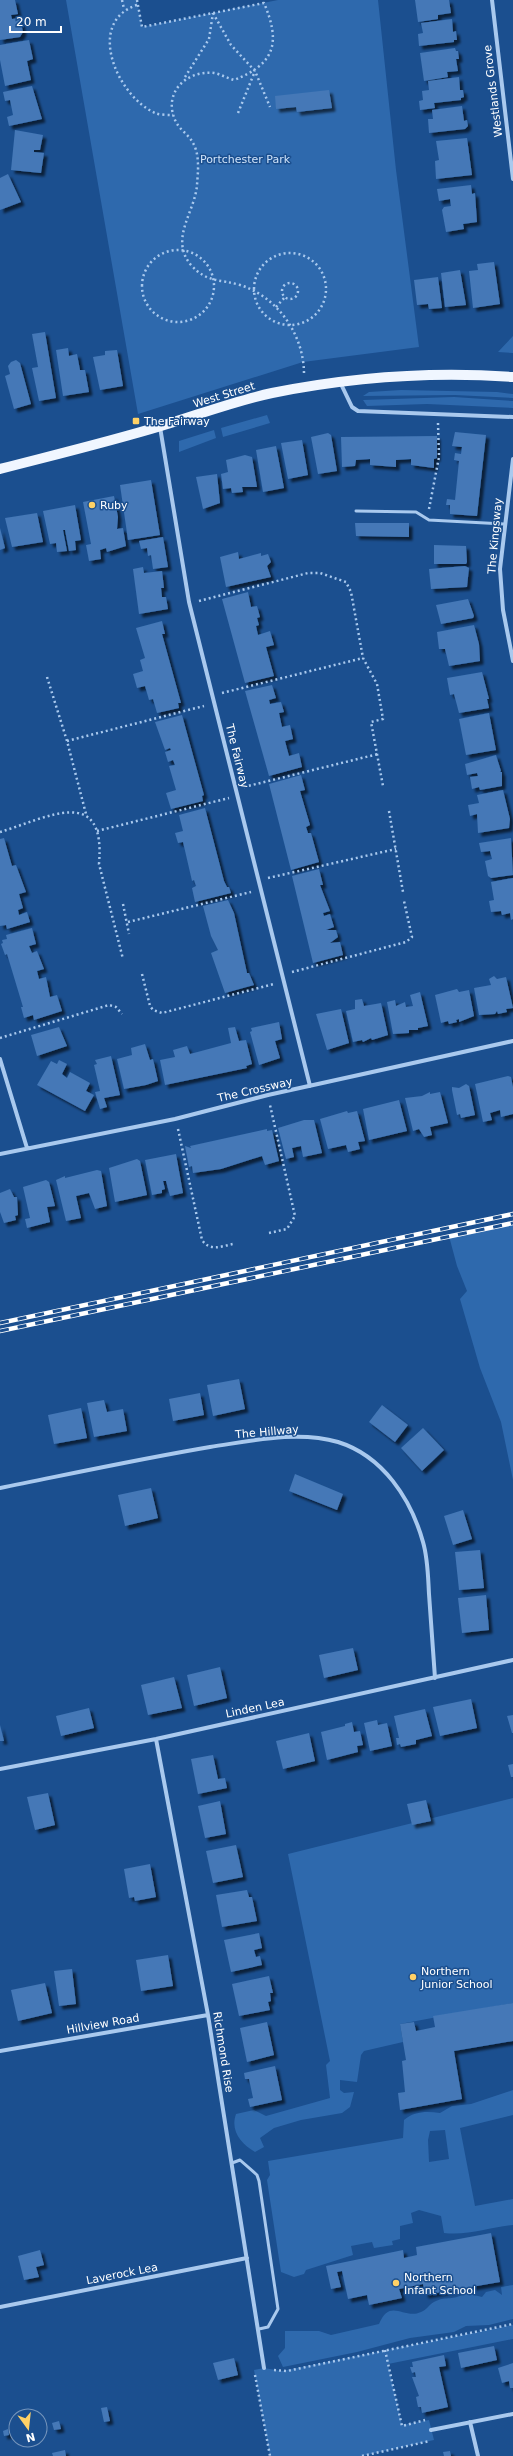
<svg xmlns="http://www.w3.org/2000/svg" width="513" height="2456" viewBox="0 0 513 2456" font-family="'DejaVu Sans',sans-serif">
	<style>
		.green { fill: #2e69ad; fill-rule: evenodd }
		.building { fill: #4478b7; filter: url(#shadow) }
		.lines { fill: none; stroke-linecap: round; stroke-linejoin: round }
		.path { stroke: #a9c9ee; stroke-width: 2.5; stroke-dasharray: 2 3; stroke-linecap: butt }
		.service { stroke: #a9c9ee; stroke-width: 3 }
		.minor { stroke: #a9c9ee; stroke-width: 4 }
		.primary { stroke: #f0f6ff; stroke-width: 10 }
		.rail-casing { stroke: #fff; stroke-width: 4.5 }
		.rail { stroke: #1b4f8f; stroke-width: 3; stroke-dasharray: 9; stroke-linecap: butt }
		.poi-dot { fill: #ffd166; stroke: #1b4f8f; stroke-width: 1.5 }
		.labels { text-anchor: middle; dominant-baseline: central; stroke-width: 3; stroke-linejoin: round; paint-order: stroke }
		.street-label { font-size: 11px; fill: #fff; stroke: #1b4f8f }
		.park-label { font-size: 11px; fill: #cfe3fa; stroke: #1b4f8f }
		.poi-label { font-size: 11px; fill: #fff; stroke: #1b4f8f; text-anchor: start }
	</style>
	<defs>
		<filter id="shadow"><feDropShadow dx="3.5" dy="3.5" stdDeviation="1" flood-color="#0009"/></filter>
	</defs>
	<rect width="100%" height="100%" fill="#1b4f8f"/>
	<path class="green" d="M66 0H137L142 27 278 0H378L396 170 419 347 303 362 138 414Z
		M513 336V353L498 352Z
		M401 390 497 392 513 394V398L455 395 363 396 369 392Z
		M454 397 513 401V408L427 404 367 406 363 400Z
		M267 415 270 423 223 437 221 428Z
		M214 430 216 438 179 452V441Z
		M513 1223V1480L501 1422 480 1368 460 1299 467 1291 457 1266 449 1236Z
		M513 1798V2003L400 2024 403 2042 364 2051 361 2055 357 2082 340 2080V2090L344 2093 354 2092 350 2107 342 2113 301 2120 274 2128 260 2138 264 2147 255 2152C241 2144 230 2131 236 2114L254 2110 266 2116 330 2098 326 2065 330 2061 288 1854Z
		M513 2090V2115L460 2128 475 2206 513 2199V2225C490 2227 468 2236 444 2233L441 2216 419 2210 411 2213 413 2223 400 2226V2239L392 2241 393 2245 374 2248 372 2242 351 2246 353 2255 306 2270 304 2274 294 2277 281 2272 267 2180 270 2175 268 2161 403 2138 404 2120C414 2111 427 2111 440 2113L452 2106 471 2104ZM445 2130 449 2159 429 2162 428 2140 430 2131Z
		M513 2285V2319L489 2325 466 2326 454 2332 410 2338 357 2352 283 2367 278 2356 285 2348V2331H319L331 2335 379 2324C390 2297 404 2320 421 2312 427 2310 430 2303 436 2301 447 2296 452 2301 466 2293L482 2297 486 2292 495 2290 502 2295 501 2287Z
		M513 2325V2339L388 2364 402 2425 429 2420 434 2440 362 2456H270L254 2370 264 2368 282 2371Z"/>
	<path class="building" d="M0 0H15L18 14 11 15 12 19 20 18 23 32 20 37 0 40Z
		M415 0H449L451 13 438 15V19L418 22Z
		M452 19 453 32 456 31 457 40H454V42L419 46 418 34 423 33 421 23Z
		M29 40 33 59 27 61 31 80 5 86 0 60V45Z
		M455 48 456 51H458L459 59H456L458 71 447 72 448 77 424 81 420 53Z
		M459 77 460 90H463L464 97 461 98V100L434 103 435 108 420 110 419 101 423 100 422 91 429 90 428 81Z
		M32 86 42 119 9 126 7 117 13 115 10 100 5 101 3 92Z
		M329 90 332 108 297 112 296 107 276 109 275 96Z
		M462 106 464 121 467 120 468 126 465 129 429 133 428 119H433L432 110Z
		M15 130 43 135 40 150H34V152L44 153 41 173 11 170Z
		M467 138 472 175 436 179 435 161 439 160 436 141Z
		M8 174 21 202 0 210V178Z
		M471 185 472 194 475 193 477 222 463 224 464 229 446 232 442 210 444 207 451 206 450 199 439 201 437 189Z
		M494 262 500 304 473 308 469 271 478 270 477 264Z
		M460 270 466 305 445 307 441 273Z
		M438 277 442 308 429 309 428 304 417 305 414 280Z
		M45 332 56 398 39 401 32 368 38 367 32 334Z
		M68 348 69 356 77 354 80 370H85L89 392 63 396 56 350Z
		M117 350 123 386 100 390 93 357 105 355V351Z
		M16 360 20 363 31 404 14 409 5 376 10 374 8 366 11 362Z
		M455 432 486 435 477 516 450 514V505H446L447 499 455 500 459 461 454 460 455 453 461 454 462 447 452 446Z
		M328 433 331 435 337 471 318 474 311 437Z
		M437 436V458L434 459V468L411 465V459L396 460V467L370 465V459L356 460 355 466 342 467 341 437Z
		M302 440 308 475 288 479 281 443Z
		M276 446 284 488 263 492 256 450Z
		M245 455 252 457 257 487H242L243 492 232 493 231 488 223 489 221 474 228 472 226 460Z
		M217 474 220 503 203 509 196 477Z
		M151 480 160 535 128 540 120 485Z
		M114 496 118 517 117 529 123 528 126 546 107 552 106 548 100 550 101 559 89 561 86 545 91 544 83 502Z
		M75 505 81 540 75 541 76 550 69 551 65 530H63L67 551 57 552 56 543 50 544 43 511Z
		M37 513 43 542 12 547 5 518Z
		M355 523H409V537L356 536Z
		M0 528 5 548 0 550Z
		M163 537 168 567 153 569 151 555 148 556 147 548 141 549 139 541Z
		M434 545 466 546 467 562 466 564H434Z
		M238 552 239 559 261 553V556L268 554 271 562 267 566 271 577 226 587 220 557Z
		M465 566 469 568 467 587 431 589 429 569Z
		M143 567 144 573 162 571 164 588H161L162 597H166L168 609 139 614 133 569Z
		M248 592 251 607 257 606 260 617 257 618 259 625 256 626 258 635 270 631 274 645 266 647 274 676 245 683 222 599Z
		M468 599 474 616 473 618 441 624 436 605Z
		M162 621 165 634H162L181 703H178L179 708 157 713 153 699 149 700 145 686 137 688 133 674 143 671 140 660 145 658 136 628Z
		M474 625 479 644 480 661 449 666 445 649H439L437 632Z
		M482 672 489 699H487L489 708 459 713 454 694 450 695 447 678Z
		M272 685 276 698 269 700 270 704 281 702 284 712 279 713 282 727 290 725 293 739 285 741 289 756 299 753 302 767 269 776 245 691Z
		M489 713 496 750 466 755 459 719Z
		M182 715 204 795 202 796 203 801 171 809 166 793 176 790 169 766 175 765 173 760 168 762 165 752 171 750 170 748 165 750 155 722Z
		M496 755 501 771 500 772H502V786L480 790 479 787 472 789 470 777 478 776 477 773 467 775 465 764Z
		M301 775 305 790 300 791 310 825 306 827 308 833H311L319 862 291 870 269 784Z
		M503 790 510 819 509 828 478 833 477 814 470 816 468 805 479 803 477 795Z
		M205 808 224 881 227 887H229L231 893 195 902 192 888 198 885 196 886 194 880 192 881 183 842 178 843 175 833 183 831 179 815Z
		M4 838 12 866 16 865 26 892 19 894 23 908 18 910 19 915 27 912 30 922 7 929 6 925 0 926V839Z
		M511 838 513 875 491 878 488 876 485 861 492 859 490 851 481 852 479 843Z
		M319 869 323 885H320L330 911 323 913 324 916 330 914 334 927 326 930H336L338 937 330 943 340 942 343 955 313 963 292 876Z
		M513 878V919L511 920 510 913 502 915 501 911 491 912 489 901 494 900 491 882Z
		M228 900 234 913 247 973H249L254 985 225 993 211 953 218 950 211 936 203 906Z
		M32 928 36 944 29 946 32 953 37 951 44 969 37 971 39 979 46 977 50 997 57 995 62 1011 34 1020 33 1015 24 1018 21 1007H23L7 954 5 955 1 944 3 943 2 940 7 939 6 935Z
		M494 976 497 979 506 977 513 1008 506 1009 507 1012 498 1014 497 1011 495 1014 479 1015 474 988 491 985 489 979Z
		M457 989 459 992 469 990 474 1016 459 1022V1019L456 1020 457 1022 449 1024 448 1021 441 1023 435 995Z
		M420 992 428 1026 418 1028V1030H409V1033L393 1034 387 1002 395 1000 396 1006 405 1002 406 1007 413 1006 410 995Z
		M362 999 364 1006 381 1003 388 1035 372 1040 371 1038 363 1042 362 1040 353 1042 346 1011 355 1009V1000Z
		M341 1009 349 1043 327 1050 316 1014Z
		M279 1022 282 1039 275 1041 280 1058 259 1065 250 1032 252 1031 251 1028Z
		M59 1027 67 1046 37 1056 31 1035Z
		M235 1027 239 1041 246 1040 252 1064 246 1066 247 1068 165 1085 160 1060 175 1057 173 1050 187 1046 190 1054 231 1043 228 1028Z
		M145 1044 150 1060 153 1059 158 1081 146 1085 124 1089 117 1059 132 1055 131 1048Z
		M111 1056 120 1095 104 1098 107 1107 100 1109 95 1092 100 1091 94 1065 97 1064 95 1060Z
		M59 1060 67 1064 62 1074 67 1078 70 1072 90 1083 86 1091 94 1095 85 1111 37 1085 51 1061 57 1064Z
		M508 1076 511 1077 513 1087V1114L501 1117 500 1110 490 1113 492 1120 483 1122 475 1084Z
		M466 1084 469 1086 475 1115 461 1118 460 1114 457 1115 452 1090V1087L459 1088Z
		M430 1092V1094L440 1092 448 1123 430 1127 432 1135 424 1137 419 1129 413 1131 405 1098 422 1096Z
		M399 1100 407 1131 369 1140 363 1109Z
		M347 1111 348 1113 357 1111 365 1141 358 1142 360 1149 348 1152 346 1145 328 1149 320 1119Z
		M304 1120H314L322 1153 303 1157 301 1146 292 1148 294 1157 286 1159 278 1128Z
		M267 1129V1131L272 1130 279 1161 265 1165 262 1156 221 1169 193 1173 192 1166 189 1167 185 1146 191 1148 190 1146Z
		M176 1154 183 1193 170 1196 166 1181H163L165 1189 162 1190V1193L152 1195 145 1160Z
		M137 1159 140 1161 147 1195 115 1202 109 1168Z
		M97 1170 101 1171 107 1206 95 1209 89 1193 76 1196 81 1218 66 1221 56 1180 65 1176V1178Z
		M46 1180 49 1182 55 1206 47 1207 50 1222 27 1228 25 1219 30 1218 23 1187Z
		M10 1189 14 1197H17L18 1215 15 1216 16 1220 4 1223 0 1212V1193Z
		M239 1379 245 1409 213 1416 207 1385Z
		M200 1393 204 1415 173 1421 169 1399Z
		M104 1400 107 1412 123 1409 127 1431 94 1437 87 1403Z
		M382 1405 408 1425 395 1442 369 1422Z
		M81 1408 87 1438 54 1444 48 1415Z
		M423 1428 444 1450 422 1471 401 1448Z
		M295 1474 343 1494 337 1510 289 1491Z
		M151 1488 158 1518 125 1526 118 1495Z
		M463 1510 472 1539 453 1545 444 1516Z
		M480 1550 484 1588 459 1590 455 1552Z
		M486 1595 489 1630 462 1633 458 1598Z
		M353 1648 358 1670 324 1678 319 1655Z
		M220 1667 227 1698 194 1706 187 1675Z
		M174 1677 182 1708 148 1715 141 1685Z
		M471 1699 477 1728 440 1736 433 1707Z
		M89 1708 94 1728 61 1736 56 1716Z
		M425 1709 432 1736 416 1740V1744L401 1747 400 1744 397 1745 396 1738H399L394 1716Z
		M513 1715V1733H512L507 1716Z
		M377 1720 378 1725 387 1723 392 1746 370 1751 364 1723Z
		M352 1722 354 1732 360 1731 363 1745 357 1746 358 1752 327 1760 321 1732 345 1726V1724Z
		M0 1725 4 1741H0Z
		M309 1733 315 1761 283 1769 276 1741Z
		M213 1755 218 1779 225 1778 227 1788 198 1794 191 1759Z
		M513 1764V1777H511L508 1765Z
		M48 1793 55 1825 35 1830 27 1797Z
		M426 1800 431 1821 412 1825 407 1804Z
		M220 1801 226 1834 205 1838 198 1806Z
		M236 1845 243 1877 213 1883 206 1851Z
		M150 1864 156 1897 135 1901 134 1897 129 1898 124 1869Z
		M247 1890 249 1897H252L257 1921 222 1927 216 1895Z
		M259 1933 262 1948 254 1950 256 1957 260 1956 262 1965 231 1972 224 1940Z
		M168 1955 173 1986 141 1991 136 1960Z
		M72 1969 76 2004 59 2006 54 1971Z
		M269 1976 273 1993H270L271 2001 268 2002 270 2010 239 2016 232 1984Z
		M45 1983 52 2013 18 2021 11 1990Z
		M513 2003V2041L454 2051 462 2099 400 2110 398 2093 405 2092 402 2061 406 2060 400 2024 414 2022 416 2031 435 2027 433 2016Z
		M267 2022 274 2055 247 2062 240 2028Z
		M275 2066 282 2100 250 2107 248 2099 253 2098 249 2079H245L244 2073Z
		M491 2233 500 2282 425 2295 423 2284 399 2289 402 2298 369 2305 367 2295 348 2299 342 2271 337 2272 341 2287 331 2289 326 2266 403 2250 404 2258 417 2255 416 2247Z
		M40 2250 44 2265 36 2267 39 2277 24 2280 18 2256Z
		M494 2346 497 2360 461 2368 458 2353Z
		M444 2355 446 2366 439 2367 448 2407 422 2413 421 2407H418L416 2397 419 2396 412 2377H416L415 2372 412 2373 410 2367H413L412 2362Z
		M234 2358 238 2375 218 2380 213 2363Z
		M513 2363V2388H510L509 2381 502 2383 498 2368Z
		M107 2407 110 2421 104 2422 101 2408Z
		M59 2421 61 2429 54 2430 52 2423Z
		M16 2427V2433L12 2434 11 2428Z
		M8 2429 9 2435 4 2436 3 2431Z
		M65 2450 66 2456H53L52 2453Z
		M450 2451 451 2456H444L443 2452Z"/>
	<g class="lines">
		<path class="path" d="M122 0 124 9
			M137 0 142 27 264 3C281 43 275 64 234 80 227 78 220 74 214 73 185 70 162 94 176 122 180 130 189 135 193 143 200 155 198 172 197 185 195 212 169 239 191 265 207 283 220 279 240 285 278 297 304 335 304 374
			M137 5C85 22 117 96 155 113 160 115 168 115 173 115
			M213 13 231 45 255 71 270 107
			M185 77 209 39 213 13
			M238 113 255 71
			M142 286a36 36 0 1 1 72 0a36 36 0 1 1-72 0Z
			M254 289a36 36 0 1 1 72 0a36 36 0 1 1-72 0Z
			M282 291a8 8 0 1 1 16 0a8 8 0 1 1-16 0Z
			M276 307 285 297
			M429 509 439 457 438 423
			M199 601 308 573H320L346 582 351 592 363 658 377 684 383 719 371 722 383 786
			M47 677 67 741 86 814
			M222 693 363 658
			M67 741 204 706
			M244 787 378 754
			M389 811 403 892
			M97 831 229 798
			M0 832C47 818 106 783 99 864L123 959
			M268 878 396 849
			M123 904 129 934
			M128 922 251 892
			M292 972 406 942 412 937 404 901
			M142 974 150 1006 153 1010 162 1013 274 984
			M0 1038 109 1005 116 1007 122 1014
			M178 1129 202 1240C210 1252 222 1246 233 1244
			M269 1233 287 1229 295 1216 270 1105
			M385 2350 402 2426 425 2420
			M274 2370 287 2371 513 2324
			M255 2375 270 2456
			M362 2456 430 2441"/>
		<path class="service" d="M356 511 416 512 429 520 504 524
			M232 2163 240 2160 257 2175 259 2181 278 2309 268 2327 259 2329"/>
		<path class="minor" d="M492 0 513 179
			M340 382 352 407 358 411 513 417
			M160 427 189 602 310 1086
			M513 459 500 569 503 610 513 661
			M0 1059 27 1148
			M0 1154 175 1119 268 1095 513 1041
			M0 1488C70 1474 139 1459 210 1447 251 1441 297 1430 338 1442 383 1456 411 1499 423 1542 428 1559 428 1577 429 1594 431 1622 433 1650 435 1678
			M156 1739 208 2015 264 2368
			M0 1769 156 1739 513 1660
			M0 2051 208 2015
			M0 2307 247 2258
			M470 2422 478 2456
			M431 2430 513 2414"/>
		<path class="primary" d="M0 469C54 455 108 442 161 426 198 415 234 401 272 393 352 377 431 371 513 377"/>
		<g class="rail-casing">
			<path id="rail" d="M0 1323 513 1214
				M0 1331 513 1223"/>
		</g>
		<use href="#rail" class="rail"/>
	</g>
	<g class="poi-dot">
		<rect x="132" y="417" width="8" height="8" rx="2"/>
		<circle cx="92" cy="505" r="4"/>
		<circle cx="413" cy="1977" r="4"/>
		<circle cx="396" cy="2283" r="4"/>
	</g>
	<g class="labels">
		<g class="street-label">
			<text transform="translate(493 91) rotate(-97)">Westlands Grove</text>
			<text transform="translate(224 395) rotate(-17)">West Street</text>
			<text transform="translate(495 536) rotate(-85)">The Kingsway</text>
			<text transform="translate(237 756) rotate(76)">The Fairway</text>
			<text transform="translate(255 1090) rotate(-13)">The Crossway</text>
			<text transform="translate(267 1432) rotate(-5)">The Hillway</text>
			<text transform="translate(255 1708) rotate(-12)">Linden Lea</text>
			<text transform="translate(103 2024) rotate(-10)">Hillview Road</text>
			<text transform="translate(223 2052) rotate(81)">Richmond Rise</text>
			<text transform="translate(122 2274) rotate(-11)">Laverock Lea</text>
		</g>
		<g class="park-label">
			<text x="245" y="159">Portchester Park</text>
		</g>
		<g class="poi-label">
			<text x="144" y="421">The Fairway</text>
			<text x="100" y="505">Ruby</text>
			<text x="421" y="1971">Northern<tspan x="421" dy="13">Junior School</tspan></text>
			<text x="404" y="2277">Northern<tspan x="404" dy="13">Infant School</tspan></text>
		</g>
	</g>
	<g transform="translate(28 2428) rotate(165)"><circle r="19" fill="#1b4f8f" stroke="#7695bc"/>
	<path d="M0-3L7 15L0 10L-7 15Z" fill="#ffd166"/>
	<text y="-6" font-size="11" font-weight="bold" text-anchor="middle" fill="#ffffff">N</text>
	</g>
	<path d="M10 26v6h51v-6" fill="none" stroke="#ffffff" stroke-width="2"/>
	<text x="16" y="26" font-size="12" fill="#ffffff" stroke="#1b4f8f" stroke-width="3" paint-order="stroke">20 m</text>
</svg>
